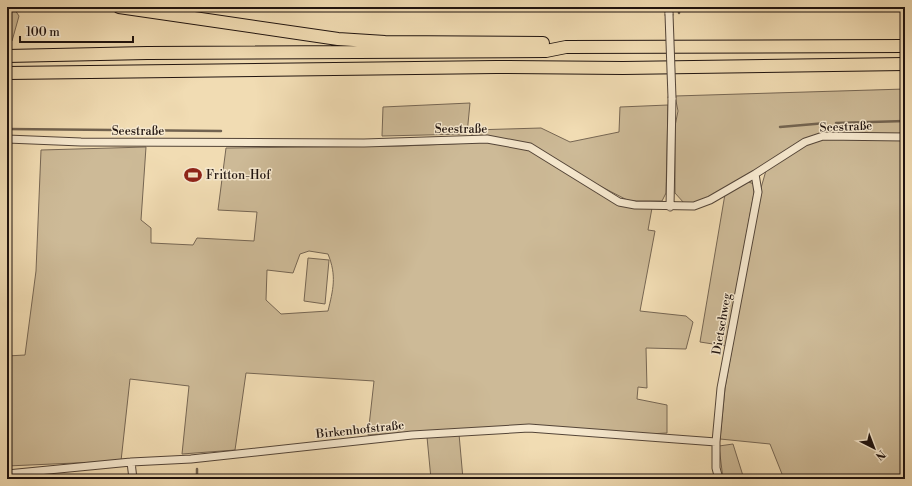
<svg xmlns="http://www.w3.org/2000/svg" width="912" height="486" viewBox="0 0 912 486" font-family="'Libre Bodoni',serif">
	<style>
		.green { fill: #cdba97; stroke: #766653; fill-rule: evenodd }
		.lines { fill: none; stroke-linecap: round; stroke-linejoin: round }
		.stream { stroke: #726350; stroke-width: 2.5 }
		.minor-casing { stroke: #544538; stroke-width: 9 }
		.motorway-casing { stroke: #1f130f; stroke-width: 14 }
		.minor { stroke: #f6e8ce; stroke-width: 7 }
		.motorway { stroke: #f1dcb3; stroke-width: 12 }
		.minor-bridge-casing { stroke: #544538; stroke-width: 9; stroke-linecap: butt }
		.minor-bridge { stroke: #f6e8ce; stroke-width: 7 }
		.labels { text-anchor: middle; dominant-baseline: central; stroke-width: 3; stroke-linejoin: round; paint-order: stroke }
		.street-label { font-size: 12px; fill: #1f130f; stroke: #f6e8ce }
		.poi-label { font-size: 12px; fill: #1f130f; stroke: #f6e8ce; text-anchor: start }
	</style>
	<rect width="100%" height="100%" fill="#f1dcb3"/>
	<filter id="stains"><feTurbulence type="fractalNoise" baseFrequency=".005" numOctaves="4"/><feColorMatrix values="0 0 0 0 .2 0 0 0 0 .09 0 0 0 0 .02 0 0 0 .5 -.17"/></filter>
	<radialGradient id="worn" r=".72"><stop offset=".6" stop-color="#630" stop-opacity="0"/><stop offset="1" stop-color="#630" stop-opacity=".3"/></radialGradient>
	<path class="green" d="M7 7H13L19 16 12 41H7Z
		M905 89V134L821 133 802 140 747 176 695 204 684 203 675 193V126L678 111 675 96Z
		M470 103 467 134 382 136 383 107Z
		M668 105 666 193 662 201H629L575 173 617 202 652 208 648 230 655 231 640 311 686 316 693 322 686 349 646 348 647 388 638 387 637 399 667 405V433L648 434 530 425 368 435 374 381 246 373 235 450 182 454 189 386 130 379 121 461 7 466V356L25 355 36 271 41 150 146 147 141 220 151 228V243L193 245 197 238 254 241 257 212 218 210 226 148 403 146 472 143V130L541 128 570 142 619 132 620 107ZM309 251 328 254C337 276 333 290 328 311L281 314 266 300 267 270 293 273 300 254Z
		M823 138 905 139V479H784L770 444 720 439 725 388 759 195 767 167 795 149Z
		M746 181 754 184V193L726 346 700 342 725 194Z
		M308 258 329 260 325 304 304 301Z
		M459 434 463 479H431L427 437Z
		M733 444 744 479H723L719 446Z"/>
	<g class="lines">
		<path class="stream" d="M679 13V7
			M7 114H8
			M836 123 905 121
			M780 127 826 123
			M7 129 221 131
			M197 469V479"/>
		<g class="minor-casing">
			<path id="minor" d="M669 7V14
				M7 139 81 142 364 143 487 139 530 147 619 202 635 205 694 206 710 200 755 174 805 142 823 136 905 137
				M670 207 672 98
				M131 462 133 479
				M7 474 131 462 191 459 412 435 529 428 716 442
				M719 479 716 468V442L721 388 758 192 755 174"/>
		</g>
		<g class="motorway-casing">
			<path id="motorway" d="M119 7 338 39 385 42 543 43
				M7 56 147 53 546 51 566 47 905 46
				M7 73 496 67 623 68 905 64"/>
		</g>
		<use href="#minor" class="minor"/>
		<use href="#motorway" class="motorway"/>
		<g class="minor-bridge-casing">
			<path id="minor-bridge" d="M669 14 672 98"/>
		</g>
		<use href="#minor-bridge" class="minor-bridge"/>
	</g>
	<defs>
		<g id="stadium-bare" transform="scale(1.38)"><path d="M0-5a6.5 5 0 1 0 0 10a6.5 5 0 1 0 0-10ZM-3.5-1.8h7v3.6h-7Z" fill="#8f2418" stroke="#f6e8ce" stroke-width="2.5" paint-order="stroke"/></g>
	</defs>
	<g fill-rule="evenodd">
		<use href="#stadium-bare" x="193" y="175"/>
	</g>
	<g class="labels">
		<g class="street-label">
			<text transform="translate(846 127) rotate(-2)">Seestraße</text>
			<text x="461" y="129">Seestraße</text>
			<text x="138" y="131">Seestraße</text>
			<text transform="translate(722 324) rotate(-80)">Dietschweg</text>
			<text transform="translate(360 430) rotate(-6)">Birkenhofstraße</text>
		</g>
		<g class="poi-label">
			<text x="206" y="175">Fritton-Hof</text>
		</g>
	</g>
	<rect width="912" height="486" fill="none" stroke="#f1dcb3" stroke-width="24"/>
	<rect x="8" y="8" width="896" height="470" fill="none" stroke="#1f130f" stroke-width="2"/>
	<rect x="12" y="12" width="888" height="462" fill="none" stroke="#1f130f"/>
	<g transform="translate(874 448) rotate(138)" stroke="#f6e8ce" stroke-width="3" paint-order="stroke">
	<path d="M0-3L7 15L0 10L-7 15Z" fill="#1f130f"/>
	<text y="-6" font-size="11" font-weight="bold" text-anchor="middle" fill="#1f130f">N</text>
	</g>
	<path d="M20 36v6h113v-6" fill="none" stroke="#1f130f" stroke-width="2"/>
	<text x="26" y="36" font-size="12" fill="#1f130f" stroke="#f6e8ce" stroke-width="3" paint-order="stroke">100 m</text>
	<rect width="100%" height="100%" filter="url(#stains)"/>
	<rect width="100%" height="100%" fill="url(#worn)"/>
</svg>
